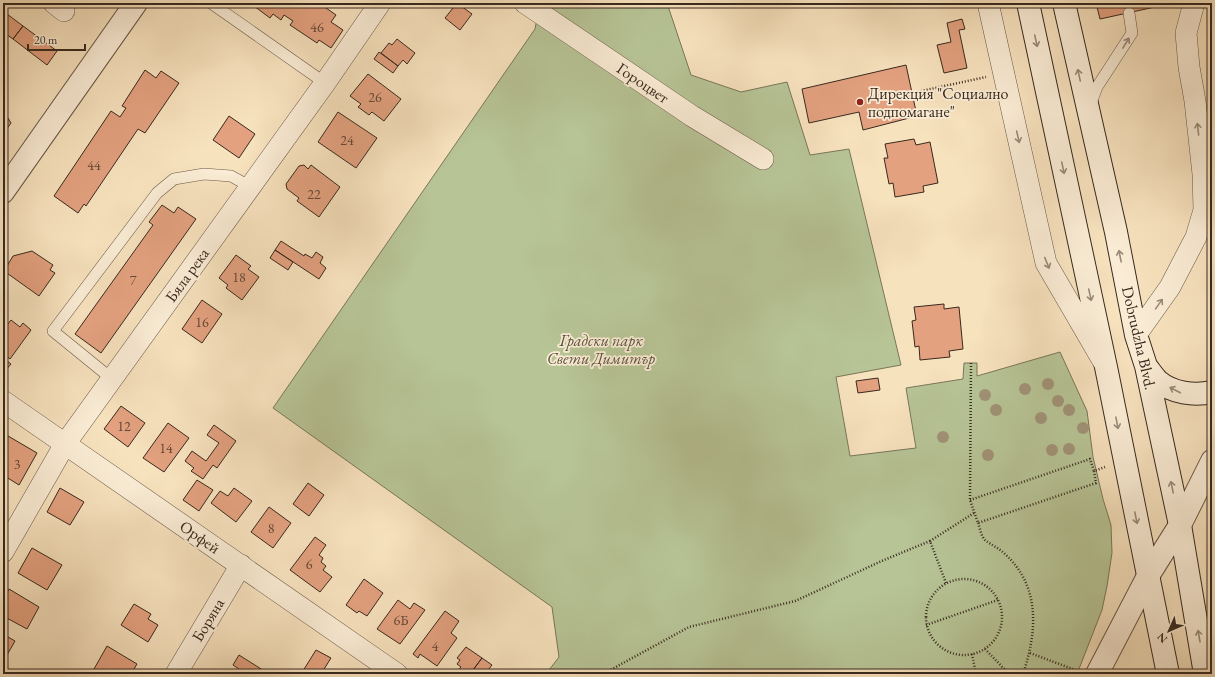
<svg xmlns="http://www.w3.org/2000/svg" width="1215" height="677" viewBox="0 0 1215 677" font-family="'EB Garamond',serif">
	<style>
		.green { fill: #b7c496; stroke: #78765a }
		.building { fill: #e3a17f; stroke: #38291e }
		.lines { fill: none; stroke-linecap: round; stroke-linejoin: round }
		.service-casing { stroke: #685746; stroke-width: 12 }
		.minor-casing { stroke: #685746; stroke-width: 22 }
		.tertiary-casing { stroke: #685746; stroke-width: 24 }
		.secondary-casing { stroke: #38291e; stroke-width: 24 }
		.path { stroke: #38291e; stroke-width: 2.5; stroke-dasharray: 1 2; stroke-linecap: butt }
		.service { stroke: #faecd5; stroke-width: 11 }
		.minor { stroke: #faecd5; stroke-width: 21 }
		.tertiary { stroke: #faecd5; stroke-width: 22 }
		.secondary { stroke: #faecd5; stroke-width: 22 }
		.tree { fill: #a09276 }
		.oneway { stroke: #998a7a }
		.poi-dot { fill: #8f2418; stroke: #faecd5; stroke-width: 1.5 }
		.labels { text-anchor: middle; dominant-baseline: central; stroke-width: 3.5; stroke-linejoin: round; paint-order: stroke }
		.number-label { font-size: 14px; fill: #634736 }
		.street-label { font-size: 16px; fill: #38291e; stroke: #faecd5 }
		.poi-label { font-size: 16px; fill: #38291e; stroke: #faecd5; text-anchor: start }
		.park-label { font-size: 16px; font-style: italic; fill: #58503c; stroke: #faecd5 }
	</style>
	<rect width="100%" height="100%" fill="#f7e2be"/>
	<filter id="stains"><feTurbulence type="fractalNoise" baseFrequency=".005" numOctaves="4"/><feColorMatrix values="0 0 0 0 .2 0 0 0 0 .09 0 0 0 0 .02 0 0 0 .5 -.17"/></filter>
	<radialGradient id="worn" r=".72"><stop offset=".6" stop-color="#630" stop-opacity="0"/><stop offset="1" stop-color="#630" stop-opacity=".3"/></radialGradient>
	<path class="green" d="M540 3H667L691 75 741 92 787 82 810 155 849 149 901 365 836 377 850 456 916 448 906 388 963 379 964 363H977V376L1060 352 1087 411 1093 457 1103 499 1111 525 1112 553 1107 586 1102 610 1077 674H546L559 657 552 607 273 408 535 29Z"/>
	<path class="building" d="M250 3H319L336 15 331 22 343 30 331 48 319 40 317 43 290 25 293 21 284 15 281 20 273 14 270 18Z
		M457 3 472 14 460 30 445 18Z
		M1096 3H1154L1155 7 1100 19Z
		M3 11 23 26 13 39 3 32Z
		M962 19 965 29 959 30 967 68 944 73 937 45 951 42 947 23Z
		M23 26 57 51 47 65 13 39Z
		M397 39 415 53 407 64 403 60 398 66 381 53 389 43 392 45Z
		M379 52 398 66 393 73 374 59Z
		M906 65 917 116 863 130 859 112 809 123 802 89Z
		M145 70 156 78 161 71 179 83 145 133 138 129 86 206 84 204 78 213 54 196 111 111 120 117 126 108 122 106Z
		M368 74 401 99 384 121 372 112 369 115 358 107 361 104 350 96Z
		M338 112 377 138 356 168 318 142Z
		M3 115 8 118 11 123 3 134Z
		M229 116 255 134 239 158 213 140Z
		M914 139 916 145 930 142 938 183 923 186 924 192 895 197 893 183 889 184 884 158H888L885 144Z
		M304 165 308 169 311 165 340 187 319 217 297 201 299 198 287 189 286 184 299 166Z
		M162 205 174 213 178 207 196 219 101 353 75 334 153 225 149 222Z
		M281 241 304 256 305 254 312 258 316 252 323 257 320 263 326 268 319 279 275 250Z
		M275 250 293 262 288 270 270 258Z
		M32 251 53 265 50 270 55 273 39 296 4 271 13 256Z
		M236 255 251 266 248 269 259 277 242 300 226 288 228 285 219 278Z
		M202 300 222 314 202 343 182 329Z
		M944 304V309L959 307 963 349 949 351 950 357 920 360 919 346 915 347 912 321 916 320 914 307Z
		M11 320 20 327 23 323 31 330 10 359 3 353V330Z
		M3 358 11 364 4 372 3 371Z
		M878 378 880 390 858 393 856 381Z
		M121 406 145 423 128 447 104 429Z
		M168 423 189 438 164 472 143 458Z
		M214 425 236 441 217 468 213 465 203 479 191 471 194 468 185 461 192 451 206 461 219 443 207 435Z
		M3 433 37 453 19 485 3 475Z
		M197 480 213 490 199 511 183 500Z
		M308 483 324 495 309 516 293 504Z
		M60 488 84 502 70 525 47 512Z
		M234 488 252 501 236 522 211 503 220 491 228 496Z
		M269 507 291 523 273 548 251 532Z
		M315 537 326 545 319 555 323 558 321 562 326 566 323 570 332 577 320 592 290 570Z
		M32 548 62 565 47 590 18 573Z
		M364 579 383 593 367 616 359 611 357 613 346 605Z
		M9 589 39 607 27 629 3 616V600Z
		M398 600 410 609 414 603 425 610 400 644 377 629Z
		M134 604 151 614 148 619 158 625 148 642 121 625Z
		M445 611 459 621 451 633 457 638 437 666 420 654 418 658 413 654Z
		M3 634 15 641 3 662Z
		M107 646 137 664 131 674H103L94 669Z
		M466 647 482 658 470 674H455L461 667 457 664 460 660 457 658Z
		M316 650 331 658 321 674H301Z
		M239 655 269 674H236L239 669 233 665Z
		M482 658 492 665 485 674H470Z
		M349 670 355 674H347Z"/>
	<g class="lines">
		<g class="service-casing">
			<path id="service" d="M211 3 325 83
				M1091 103 1097 87 1132 33 1129 13
				M112 379 53 331 157 193 174 179 204 174 231 176 251 187"/>
		</g>
		<g class="minor-casing">
			<path id="minor" d="M54 3 64 11
				M525 3 692 116 763 159
				M988 3 1046 263 1103 361
				M1136 335 1170 287 1196 237 1204 210 1203 174 1195 101 1189 67 1186 33 1194 3
				M3 401 397 674
				M3 552 65 444 325 83 380 3
				M176 674 241 565"/>
		</g>
		<g class="tertiary-casing">
			<path id="tertiary" d="M3 192 136 3
				M1097 674 1148 576 1180 525 1212 461"/>
		</g>
		<g class="secondary-casing">
			<path id="secondary" d="M1028 3 1106 367 1168 674
				M1064 3 1116 232 1136 335 1146 366 1180 525 1205 674
				M1146 366C1150 371 1153 376 1158 381 1172 393 1194 396 1212 392"/>
		</g>
		<path class="path" d="M912 93 986 77
			M971 363 970 500 978 523 1096 483 1094 471 1105 467
			M970 500 1090 459 1094 471
			M978 523C980 528 981 536 985 540 991 545 999 548 1005 554 1041 587 1037 632 1023 674
			M926 617a38 38 0 1 1 76 0a38 38 0 1 1-76 0Z
			M946 583 930 541 974 513
			M926 625 998 600
			M985 649 1009 674
			M1030 653 1078 671
			M972 654 976 674
			M603 674 689 627 795 601 884 560 930 541"/>
		<use href="#service" class="service"/>
		<use href="#minor" class="minor"/>
		<use href="#tertiary" class="tertiary"/>
		<use href="#secondary" class="secondary"/>
	</g>
	<g class="tree">
		<circle cx="1048" cy="384" r="6"/>
		<circle cx="1025" cy="389" r="6"/>
		<circle cx="985" cy="395" r="6"/>
		<circle cx="1058" cy="401" r="6"/>
		<circle cx="996" cy="410" r="6"/>
		<circle cx="1069" cy="410" r="6"/>
		<circle cx="1041" cy="418" r="6"/>
		<circle cx="1083" cy="428" r="6"/>
		<circle cx="943" cy="437" r="6"/>
		<circle cx="1069" cy="449" r="6"/>
		<circle cx="1052" cy="450" r="6"/>
		<circle cx="988" cy="455" r="6"/>
	</g>
	<defs><path id="oneway-shaft" d="M-6 0H5M1.5-3L5.5 0L1.5 3" fill="none" stroke-width="1.6" stroke-linecap="round" stroke-linejoin="round"/></defs>
	<g class="oneway">
		<use href="#oneway-shaft" transform="translate(1036 41) rotate(78)"/>
		<use href="#oneway-shaft" transform="translate(1126 43) rotate(-58)"/>
		<use href="#oneway-shaft" transform="translate(1079 75) rotate(-102)"/>
		<use href="#oneway-shaft" transform="translate(1198 129) rotate(-96)"/>
		<use href="#oneway-shaft" transform="translate(1018 137) rotate(77)"/>
		<use href="#oneway-shaft" transform="translate(1063 168) rotate(78)"/>
		<use href="#oneway-shaft" transform="translate(1120 256) rotate(-101)"/>
		<use href="#oneway-shaft" transform="translate(1047 263) rotate(68)"/>
		<use href="#oneway-shaft" transform="translate(1090 295) rotate(78)"/>
		<use href="#oneway-shaft" transform="translate(1159 304) rotate(-55)"/>
		<use href="#oneway-shaft" transform="translate(1175 390) rotate(-153)"/>
		<use href="#oneway-shaft" transform="translate(1117 423) rotate(79)"/>
		<use href="#oneway-shaft" transform="translate(1172 487) rotate(-102)"/>
		<use href="#oneway-shaft" transform="translate(1136 518) rotate(79)"/>
		<use href="#oneway-shaft" transform="translate(1199 636) rotate(-100)"/>
	</g>
	<circle class="poi-dot" cx="860" cy="102" r="4"/>
	<g class="labels">
		<g class="number-label">
			<text x="317" y="27">46</text>
			<text x="375" y="97">26</text>
			<text x="347" y="140">24</text>
			<text x="94" y="165">44</text>
			<text x="314" y="194">22</text>
			<text x="239" y="277">18</text>
			<text x="133" y="280">7</text>
			<text x="202" y="322">16</text>
			<text x="124" y="426">12</text>
			<text x="166" y="448">14</text>
			<text x="17" y="464">3</text>
			<text x="271" y="528">8</text>
			<text x="309" y="564">6</text>
			<text x="401" y="620">6Б</text>
			<text x="435" y="646">4</text>
		</g>
		<g class="street-label">
			<text transform="translate(643 83) rotate(34)">Гороцвет</text>
			<text transform="translate(187 275) rotate(-54)">Бяла река</text>
			<text transform="translate(1139 338) rotate(77)">Dobrudzha Blvd.</text>
			<text transform="translate(200 537) rotate(35)">Орфей</text>
			<text transform="translate(208 620) rotate(-59)">Боряна</text>
		</g>
		<g class="poi-label">
			<text x="868" y="93">Дирекция "Социално<tspan x="868" dy="18">подпомагане"</tspan></text>
		</g>
		<g class="park-label">
			<text x="601" y="340">Градски парк<tspan x="601" dy="18">Свети Димитър</tspan></text>
		</g>
	</g>
	<rect width="1215" height="677" fill="none" stroke="#f7e2be" stroke-width="16"/>
	<rect x="4" y="4" width="1207" height="669" fill="none" stroke="#38291e" stroke-width="2"/>
	<rect x="8" y="8" width="1199" height="661" fill="none" stroke="#38291e"/>
	<g transform="translate(1169 631) rotate(225)" stroke="#faecd5" stroke-width="3" paint-order="stroke">
	<path d="M0-3L7 15L0 10L-7 15Z" fill="#38291e"/>
	<text y="-6" font-size="11" font-weight="bold" text-anchor="middle" fill="#38291e">N</text>
	</g>
	<path d="M28 44v6h57v-6" fill="none" stroke="#38291e" stroke-width="2"/>
	<text x="34" y="44" font-size="12" fill="#38291e" stroke="#faecd5" stroke-width="3" paint-order="stroke">20 m</text>
	<rect width="100%" height="100%" filter="url(#stains)"/>
	<rect width="100%" height="100%" fill="url(#worn)"/>
</svg>
